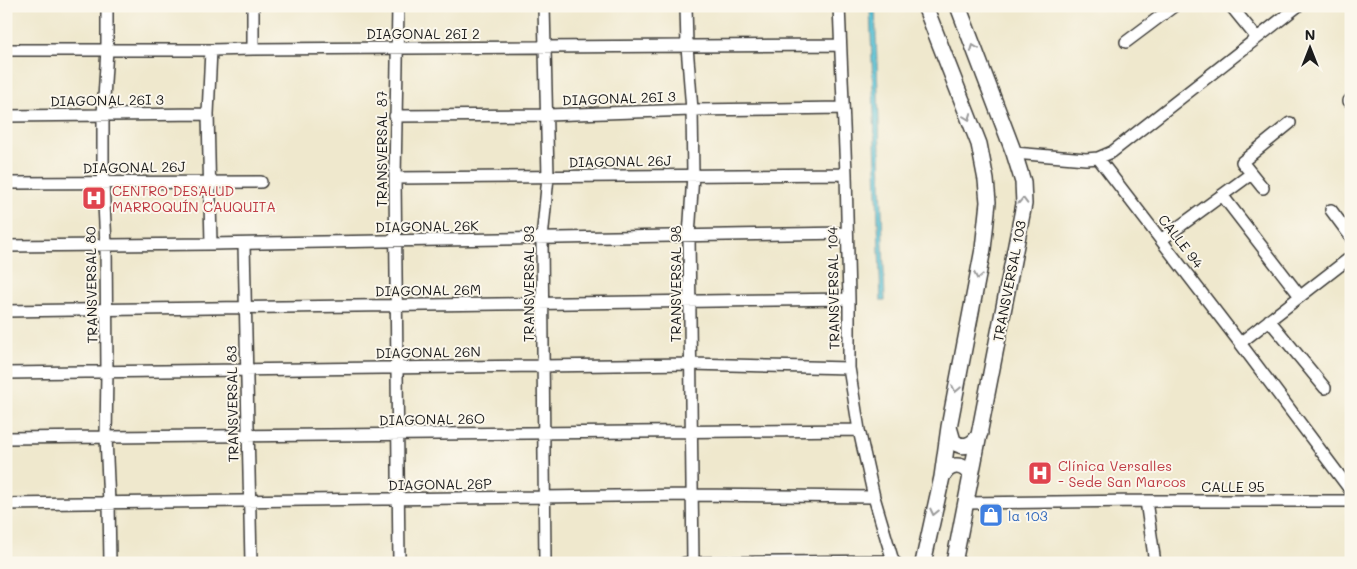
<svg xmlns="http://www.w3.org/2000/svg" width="1357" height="569" viewBox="0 0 1357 569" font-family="Mali,sans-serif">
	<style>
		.water { fill: #59c2d6; stroke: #3a6f79 }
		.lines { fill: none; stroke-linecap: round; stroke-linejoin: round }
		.minor-casing { stroke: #3c3b37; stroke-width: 14 }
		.tertiary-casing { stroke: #3c3b37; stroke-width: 18 }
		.minor { stroke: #fff; stroke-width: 11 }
		.tertiary { stroke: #fff; stroke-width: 15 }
		.oneway { stroke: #999 }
		.labels { text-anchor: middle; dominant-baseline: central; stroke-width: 4; stroke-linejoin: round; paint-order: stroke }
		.street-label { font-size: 14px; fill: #1c1c1c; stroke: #fbf7ec }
		.health-label { font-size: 14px; fill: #be3a42; stroke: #fbf7ec; text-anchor: start }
		.shop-label { font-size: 14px; fill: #366cbe; stroke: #fbf7ec; text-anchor: start }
	</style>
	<rect width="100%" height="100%" fill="#fbf7ec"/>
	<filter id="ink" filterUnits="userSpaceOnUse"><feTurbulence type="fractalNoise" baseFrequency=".02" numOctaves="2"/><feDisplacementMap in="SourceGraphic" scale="10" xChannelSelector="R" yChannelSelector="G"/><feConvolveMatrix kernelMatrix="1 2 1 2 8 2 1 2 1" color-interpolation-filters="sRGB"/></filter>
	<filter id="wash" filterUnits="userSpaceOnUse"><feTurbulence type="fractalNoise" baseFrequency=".0096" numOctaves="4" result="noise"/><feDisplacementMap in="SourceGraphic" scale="20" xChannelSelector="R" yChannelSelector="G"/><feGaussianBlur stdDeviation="1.12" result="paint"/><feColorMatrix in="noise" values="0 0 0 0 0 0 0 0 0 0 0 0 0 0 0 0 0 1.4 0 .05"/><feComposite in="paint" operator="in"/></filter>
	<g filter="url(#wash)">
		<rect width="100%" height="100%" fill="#efe8cd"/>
		<path class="water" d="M870 6H875L885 301H881Z"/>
	</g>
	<g filter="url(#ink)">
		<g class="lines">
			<g class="minor-casing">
				<path id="minor" d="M107 6V49L103 115V183L106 245 107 371 106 437 109 503 110 563
					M253 6V49
					M398 6 395 178 399 563
					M544 6 548 177 542 239 545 563
					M686 6 687 46 692 110 693 175 689 236 693 563
					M839 6 846 174 849 299V368L859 430 874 497 893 561 896 563
					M1231 6 1257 38
					M1126 42 1174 6
					M6 50H211L253 49 840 45
					M211 50 208 114 211 244
					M1349 101 1351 99
					M6 116 208 114
					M395 116 547 115 692 110 843 108
					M1014 153 1086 159 1098 158 1112 152 1298 6
					M1098 158 1240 343 1351 491
					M395 178 846 174
					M6 183 261 182
					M1263 188 1242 162 1290 123
					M1222 195 1300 296
					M1331 210 1351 237
					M1161 240 1251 174
					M244 244 251 563
					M6 246 211 244 847 233
					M6 311 849 299
					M1269 320 1325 388
					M1240 343 1351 257
					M6 373 691 364 849 368
					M6 438 859 430
					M1146 501 1155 563
					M966 503 1146 501H1351
					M6 504 692 495 874 497
					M685 563 893 561"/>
			</g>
			<g class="tertiary-casing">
				<path id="tertiary" d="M949 427 953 441C963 450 974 445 980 433
					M942 477C949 463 963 462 971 476
					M923 563 942 477 949 427 983 249 988 202 986 180 979 144 925 6
					M954 563 1024 204 1023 182 1014 153 958 6"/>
			</g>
			<use href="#minor" class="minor"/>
			<use href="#tertiary" class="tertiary"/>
		</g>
		<defs><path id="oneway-chevron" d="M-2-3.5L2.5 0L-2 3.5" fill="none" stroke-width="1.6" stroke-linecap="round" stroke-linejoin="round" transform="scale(1.25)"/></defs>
		<g class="oneway">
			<use href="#oneway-chevron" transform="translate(974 48) rotate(-111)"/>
			<use href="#oneway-chevron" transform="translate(968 117) rotate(69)"/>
			<use href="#oneway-chevron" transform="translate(1023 201) rotate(-89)"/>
			<use href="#oneway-chevron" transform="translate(978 276) rotate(101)"/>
			<use href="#oneway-chevron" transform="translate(956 389) rotate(101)"/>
			<use href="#oneway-chevron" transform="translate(934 512) rotate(103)"/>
		</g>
	</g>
	<defs>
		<g id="hospital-square" transform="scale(1.25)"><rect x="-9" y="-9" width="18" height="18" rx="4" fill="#e0444e" stroke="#fbf7ec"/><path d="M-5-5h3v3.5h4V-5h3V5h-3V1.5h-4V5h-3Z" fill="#fff"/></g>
		<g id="shop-square" transform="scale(1.25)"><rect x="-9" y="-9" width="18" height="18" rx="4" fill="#3f7fe0" stroke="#fbf7ec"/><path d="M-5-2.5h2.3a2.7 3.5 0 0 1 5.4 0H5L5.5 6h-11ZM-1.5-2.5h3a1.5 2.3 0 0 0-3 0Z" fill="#fff"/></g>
	</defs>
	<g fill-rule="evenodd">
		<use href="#hospital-square" x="94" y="198"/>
		<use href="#hospital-square" x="1040" y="473"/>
		<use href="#shop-square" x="991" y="515"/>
	</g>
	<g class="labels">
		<g class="street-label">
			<text x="423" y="33">DIAGONAL 26I 2</text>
			<text transform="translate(619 98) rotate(-2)">DIAGONAL 26I 3</text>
			<text transform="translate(107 100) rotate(-1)">DIAGONAL 26I 3</text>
			<text transform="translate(381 149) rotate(-90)">TRANSVERSAL 87</text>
			<text transform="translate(620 161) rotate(-1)">DIAGONAL 26J</text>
			<text transform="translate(134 167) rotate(-1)">DIAGONAL 26J</text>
			<text transform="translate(427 226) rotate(-1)">DIAGONAL 26K</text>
			<text transform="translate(1181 241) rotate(52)">CALLE 94</text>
			<text transform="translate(1009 281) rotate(-79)">TRANSVERSAL 103</text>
			<text transform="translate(528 284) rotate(-90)">TRANSVERSAL 93</text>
			<text transform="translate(675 284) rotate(-90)">TRANSVERSAL 98</text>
			<text transform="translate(91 285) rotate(-91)">TRANSVERSAL 80</text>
			<text transform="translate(833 288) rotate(-91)">TRANSVERSAL 104</text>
			<text transform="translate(428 290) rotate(-1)">DIAGONAL 26M</text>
			<text transform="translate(428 352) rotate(-1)">DIAGONAL 26N</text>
			<text transform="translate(232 404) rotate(-91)">TRANSVERSAL 83</text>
			<text transform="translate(432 419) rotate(-1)">DIAGONAL 26O</text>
			<text transform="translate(440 484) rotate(-1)">DIAGONAL 26P</text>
			<text x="1233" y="486">CALLE 95</text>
		</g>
		<g class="health-label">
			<text x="112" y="190">CENTRO DESALUD<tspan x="112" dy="16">MARROQUÍN CAUQUITA</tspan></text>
			<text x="1058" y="465">Clínica Versalles<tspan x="1058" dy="16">- Sede San Marcos</tspan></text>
		</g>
		<g class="shop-label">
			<text x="1008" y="515">la 103</text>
		</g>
	</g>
	<rect width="1357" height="569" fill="none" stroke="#fbf7ec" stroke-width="25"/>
	<g transform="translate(1310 48)" stroke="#fbf7ec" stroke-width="4" paint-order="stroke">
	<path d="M0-4L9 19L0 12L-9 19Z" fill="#1c1c1c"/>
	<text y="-8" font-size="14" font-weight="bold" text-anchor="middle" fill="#1c1c1c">N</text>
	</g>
</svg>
